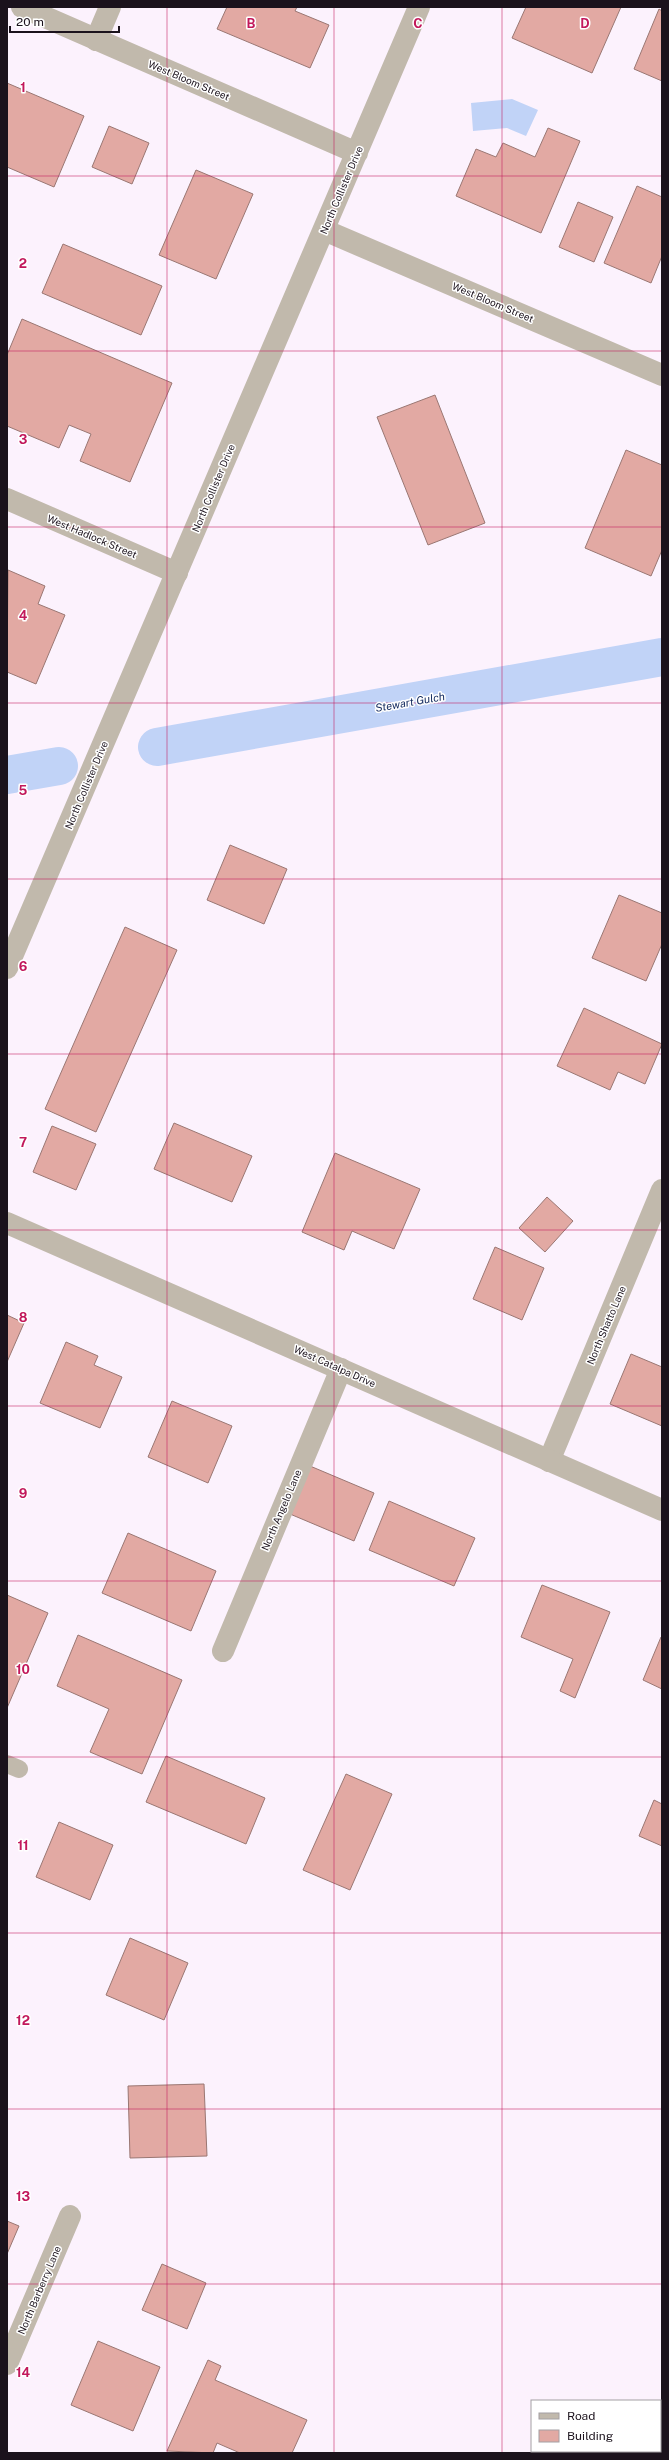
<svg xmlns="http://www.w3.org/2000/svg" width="669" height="2460" viewBox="0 0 669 2460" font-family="'Public Sans',sans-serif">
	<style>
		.water { fill: #c1d3f7 }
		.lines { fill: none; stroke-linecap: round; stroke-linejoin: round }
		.canal { stroke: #c1d3f7; stroke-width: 38 }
		.building { fill: #e2a9a3; stroke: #9a7773 }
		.service { stroke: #c1b9ac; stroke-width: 18 }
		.minor { stroke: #c1b9ac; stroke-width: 22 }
		.tertiary { stroke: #c1b9ac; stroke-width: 22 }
		.grid { fill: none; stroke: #c2185b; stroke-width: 1; stroke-opacity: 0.55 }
		.labels { text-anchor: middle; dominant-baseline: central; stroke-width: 3; stroke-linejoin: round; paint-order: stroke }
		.street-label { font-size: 10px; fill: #1b121c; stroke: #fff }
		.water-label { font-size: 11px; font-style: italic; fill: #162d61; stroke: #fff }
		.grid-label { font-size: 13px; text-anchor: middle; font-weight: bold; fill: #c2185b; stroke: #fff; stroke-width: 3; stroke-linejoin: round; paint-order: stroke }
	</style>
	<rect width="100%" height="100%" fill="#fcf2fd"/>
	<path class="water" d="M512 99 538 110 526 136 507 128 473 131 471 103Z"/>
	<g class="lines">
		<path class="canal" d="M157 747 662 657
			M7 775 59 766"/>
	</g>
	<path class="building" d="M227 7H297L295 11 329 25 310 68 217 29Z
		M526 7H621L592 73 512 38Z
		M659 9 662 11V81L634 69Z
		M7 83 84 116 54 187 7 167Z
		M109 126 149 143 132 184 92 167Z
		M548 128 580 141 541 233 456 196 476 149 496 157 503 143 535 157Z
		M196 170 253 194 216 279 159 255Z
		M637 186 662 197V256L651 283 604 263Z
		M578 202 613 217 594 262 559 247Z
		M63 244 162 286 141 335 42 293Z
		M22 319 172 383 130 482 80 461 91 434 69 425 59 448 7 426V355Z
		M435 395 485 523 428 545 377 417Z
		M626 450 662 465V550L651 576 585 548Z
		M8 570 45 586 38 604 65 615 36 684 7 672Z
		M230 845 287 869 264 924 207 900Z
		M619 895 662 913V944L646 981 592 958Z
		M125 927 177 950 96 1132 45 1109Z
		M584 1008 662 1044 645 1084 618 1072 610 1090 557 1066Z
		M174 1123 252 1156 232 1202 154 1169Z
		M52 1126 96 1144 76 1190 33 1172Z
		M335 1153 420 1189 394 1249 352 1231 344 1250 302 1232Z
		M547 1197 573 1221 545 1252 519 1228Z
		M495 1247 544 1268 522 1320 473 1299Z
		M7 1315 24 1323 7 1362Z
		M66 1342 98 1356 94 1365 122 1377 100 1428 40 1403Z
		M631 1354 662 1367V1426L610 1404Z
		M172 1401 232 1426 208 1483 148 1457Z
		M310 1466 374 1493 354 1541 290 1514Z
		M389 1501 475 1538 454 1586 369 1550Z
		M128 1533 216 1571 191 1631 102 1593Z
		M542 1585 610 1612 575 1698 560 1691 573 1659 521 1637Z
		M7 1595 48 1613 7 1708Z
		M78 1635 182 1680 142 1774 90 1752 109 1709 57 1686Z
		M661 1637H662V1689L643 1680Z
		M166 1756 265 1798 246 1844 146 1802Z
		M346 1774 392 1794 350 1890 303 1870Z
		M654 1800 662 1804V1846L639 1836Z
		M59 1822 113 1845 90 1900 36 1877Z
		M130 1938 188 1963 164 2020 106 1995Z
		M204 2084 207 2156 130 2158 128 2086Z
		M7 2221 19 2226 7 2254Z
		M162 2264 206 2283 187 2329 142 2310Z
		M98 2341 160 2367 133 2431 71 2405Z
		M208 2360 221 2366 215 2380 307 2420 292 2453H240L217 2443 213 2453 167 2451Z"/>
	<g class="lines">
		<path class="service" d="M7 1764 19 1769"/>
		<path class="minor" d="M96 40 110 7
			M324 230 662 375
			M7 499 177 573
			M549 1461 662 1190
			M223 1651 341 1369
			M7 2364 70 2216"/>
		<path class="tertiary" d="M22 7 357 153
			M7 968 419 7
			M7 1223 662 1510"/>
	</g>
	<path class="grid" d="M167 7V2453M334 7V2453M502 7V2453M7 176H662M7 351H662M7 527H662M7 703H662M7 879H662M7 1054H662M7 1230H662M7 1406H662M7 1581H662M7 1757H662M7 1933H662M7 2109H662M7 2284H662"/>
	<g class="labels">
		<g class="street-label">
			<text transform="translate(189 80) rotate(23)">West Bloom Street</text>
			<text transform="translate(341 190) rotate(-67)">North Collister Drive</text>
			<text transform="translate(493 302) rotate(23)">West Bloom Street</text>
			<text transform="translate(213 488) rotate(-67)">North Collister Drive</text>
			<text transform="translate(92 536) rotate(23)">West Hadlock Street</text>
			<text transform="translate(86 785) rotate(-67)">North Collister Drive</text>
			<text transform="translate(606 1325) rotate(-67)">North Shatto Lane</text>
			<text transform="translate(335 1366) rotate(24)">West Catalpa Drive</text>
			<text transform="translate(281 1510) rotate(-67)">North Angelo Lane</text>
			<text transform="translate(39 2290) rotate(-67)">North Barberry Lane</text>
		</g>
		<g class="water-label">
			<text transform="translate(410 702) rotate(-10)">Stewart Gulch</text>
		</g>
	</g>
	<g class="grid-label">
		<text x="251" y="28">B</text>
		<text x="418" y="28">C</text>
		<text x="585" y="28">D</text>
		<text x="23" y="92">1</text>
		<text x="23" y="268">2</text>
		<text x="23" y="444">3</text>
		<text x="23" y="620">4</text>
		<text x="23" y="795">5</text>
		<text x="23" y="971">6</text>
		<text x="23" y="1147">7</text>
		<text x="23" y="1322">8</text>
		<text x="23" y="1498">9</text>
		<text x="23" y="1674">10</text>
		<text x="23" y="1850">11</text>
		<text x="23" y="2025">12</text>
		<text x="23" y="2201">13</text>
		<text x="23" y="2377">14</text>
	</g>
	<rect width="669" height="2460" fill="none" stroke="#1b121c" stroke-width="16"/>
	<rect x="531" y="2400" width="130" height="52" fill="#ffffff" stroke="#a4a0a4"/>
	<rect x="539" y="2413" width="20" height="6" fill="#c1b9ac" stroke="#a4a0a4"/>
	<text x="567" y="2420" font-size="12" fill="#1b121c">Road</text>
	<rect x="539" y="2430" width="20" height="12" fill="#e2a9a3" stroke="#a4a0a4"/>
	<text x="567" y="2440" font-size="12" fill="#1b121c">Building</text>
	<path d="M10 26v6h109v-6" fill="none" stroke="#1b121c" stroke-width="2"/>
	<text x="16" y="26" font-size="12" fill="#1b121c" stroke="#ffffff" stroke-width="3" paint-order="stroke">20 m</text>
</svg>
